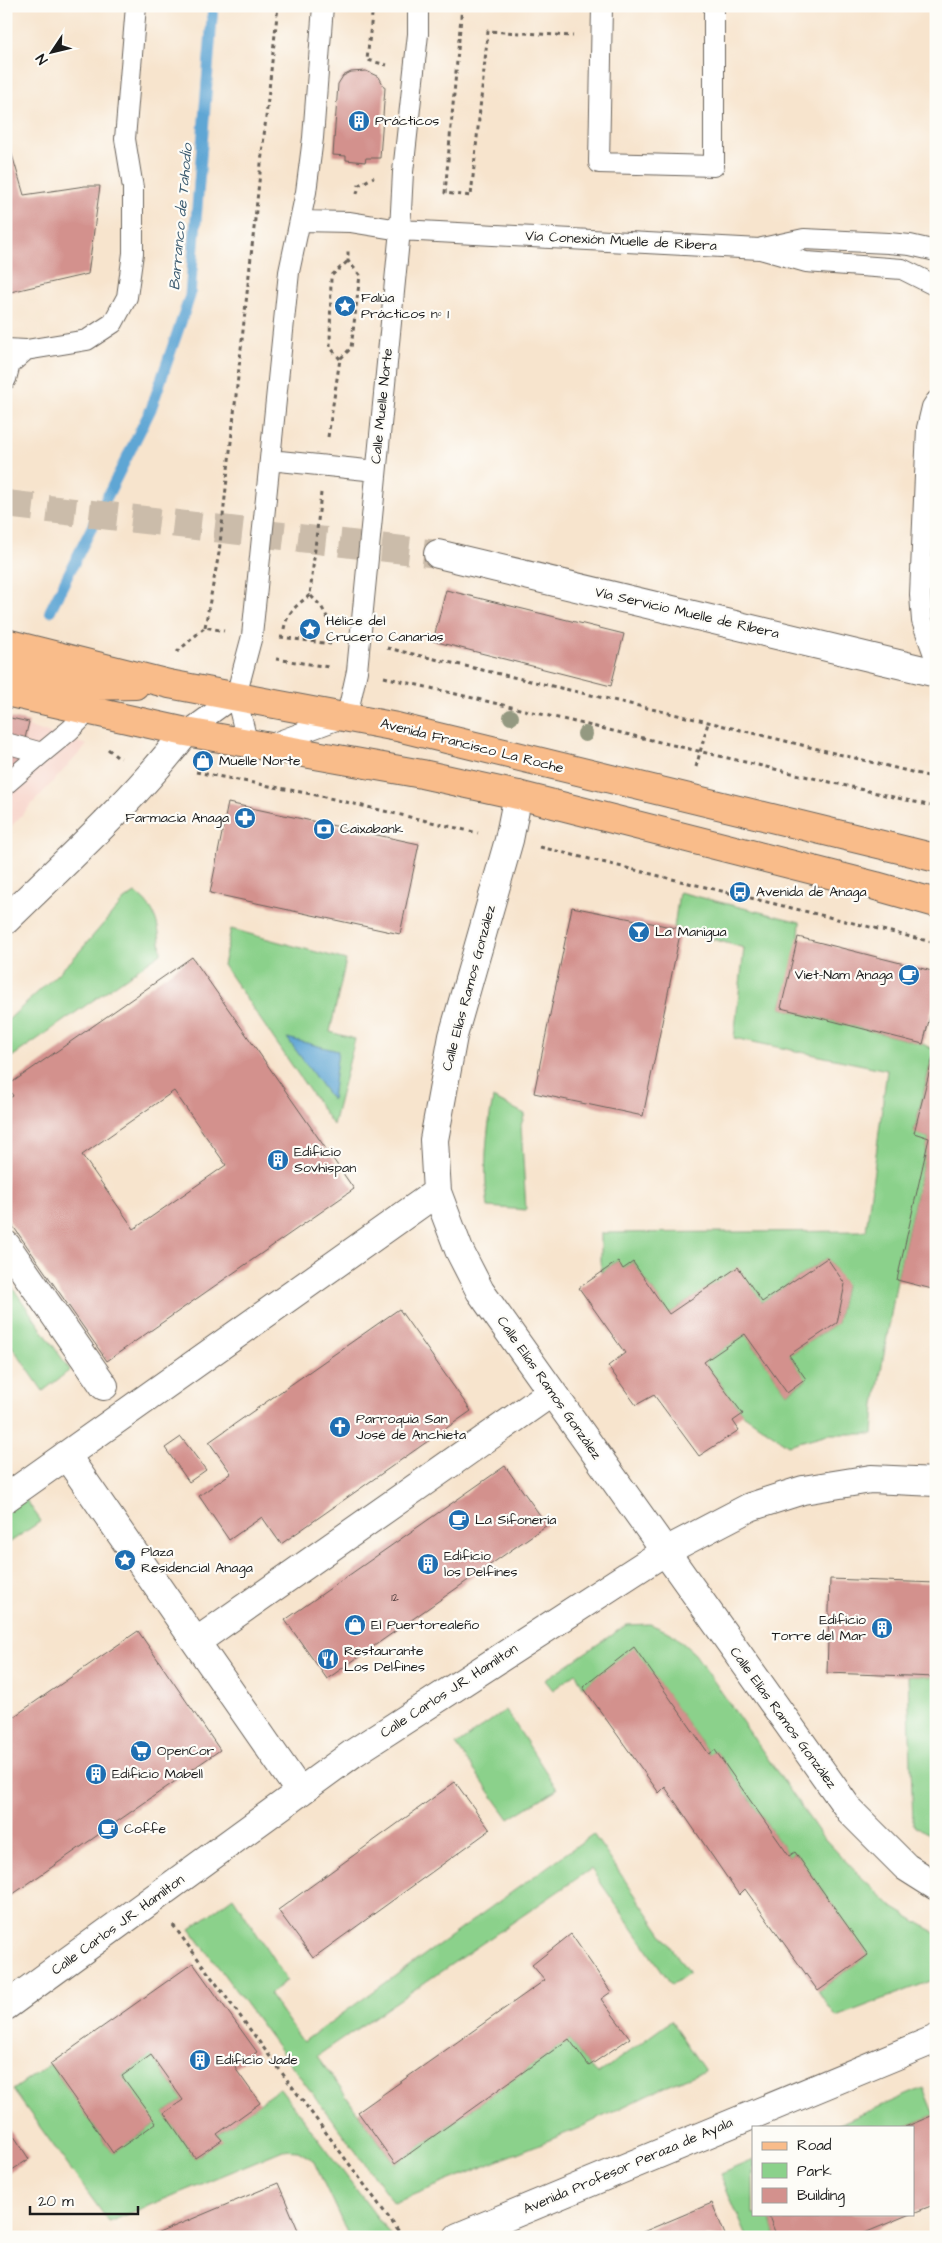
<svg xmlns="http://www.w3.org/2000/svg" width="942" height="2243" viewBox="0 0 942 2243" font-family="'Architects Daughter',sans-serif">
	<style>
		.built { fill: #f7d1c7 }
		.green { fill: #8bd18b; stroke: #547654 }
		.water { fill: #5ea6d4; stroke: #3d6178 }
		.lines { fill: none; stroke-linecap: round; stroke-linejoin: round }
		.stream { stroke: #5ea6d4; stroke-width: 11 }
		.building { fill: #d3918d; fill-rule: evenodd }
		.street-tunnel { stroke: #cbbcaa; stroke-width: 28; stroke-dasharray: 28 14; stroke-linecap: butt }
		.lane-casing { stroke: #69625a; stroke-width: 22 }
		.street-casing { stroke: #69625a; stroke-width: 30 }
		.primary-casing { stroke: #69625a; stroke-width: 30 }
		.path { stroke: #69625a; stroke-width: 3; stroke-dasharray: 4 4; stroke-linecap: butt }
		.lane { stroke: #fff; stroke-width: 20 }
		.street { stroke: #fff; stroke-width: 28 }
		.primary { stroke: #f9bc8a; stroke-width: 28 }
		.tree { fill: #949981 }
		.labels { text-anchor: middle; dominant-baseline: central; stroke-width: 4.5; stroke-linejoin: round; paint-order: stroke }
		.number-label { font-size: 11px; fill: #4a3938 }
		.poi-label { font-size: 14px; fill: #1c1c1c; stroke: #fdfcf7; text-anchor: start }
		.street-label { font-size: 14px; fill: #1c1c1c; stroke: #fdfcf7 }
		.water-label { font-size: 15px; font-style: italic; fill: #3a5a6f; stroke: #fdfcf7 }
	</style>
	<rect width="100%" height="100%" fill="#fdfcf7"/>
	<filter id="ink" filterUnits="userSpaceOnUse"><feTurbulence type="fractalNoise" baseFrequency=".02" numOctaves="2"/><feDisplacementMap in="SourceGraphic" scale="10" xChannelSelector="R" yChannelSelector="G"/><feConvolveMatrix kernelMatrix="1 2 1 2 8 2 1 2 1" color-interpolation-filters="sRGB"/></filter>
	<filter id="wash" filterUnits="userSpaceOnUse"><feTurbulence type="fractalNoise" baseFrequency=".0096" numOctaves="4" result="noise"/><feDisplacementMap in="SourceGraphic" scale="20" xChannelSelector="R" yChannelSelector="G"/><feGaussianBlur stdDeviation="1.12" result="paint"/><feColorMatrix in="noise" values="0 0 0 0 0 0 0 0 0 0 0 0 0 0 0 0 0 1.4 0 .05"/><feComposite in="paint" operator="in"/></filter>
	<g filter="url(#wash)">
		<rect width="100%" height="100%" fill="#f7e4cd"/>
		<path class="built" d="M6 720 87 745 6 832Z"/>
		<path class="green" d="M679 892 800 922 799 939 781 1008 923 1044 934 1050 914 1132 929 1138 897 1280 875 1405 873 1434H828L788 1445 743 1414 704 1362 745 1334 787 1393 806 1380 789 1355 837 1323 845 1285 827 1258 762 1302 738 1268 669 1314 633 1262 623 1269 617 1261 601 1273V1233L866 1231 887 1070 734 1038 744 948 674 928Z
			M135 893C158 909 159 928 161 953L6 1061V1022L72 960 124 900Z
			M231 929 346 960 330 1032 355 1039 333 1125 223 965Z
			M493 1098 525 1114 521 1125 526 1210 488 1207C483 1169 486 1135 493 1098Z
			M6 1278 70 1370 43 1391 6 1338Z
			M21 1493 41 1521 6 1545V1503Z
			M650 1624 671 1633 695 1654 821 1835 857 1873 894 1908 936 1933V1979L836 2017 818 1991 868 1955 795 1852 789 1856 715 1750 709 1754 634 1648 583 1687 576 1673 553 1690 545 1680 626 1625Z
			M908 1676 936 1677V1839L913 1824Z
			M506 1710 557 1789 509 1819 456 1745Z
			M593 1834 689 1973 672 1985 591 1869 317 2056 395 2164 569 2039 589 2066 598 2074 671 2021 705 2071 664 2087 579 2128 394 2203 190 1929 233 1897 287 1980 269 1994 303 2042Z
			M151 2055 183 2100 164 2113 195 2158 221 2140 217 2134 280 2088 392 2237H349L313 2160 298 2151 283 2150 109 2222 13 2090 50 2064 113 2153 155 2124 122 2076Z
			M923 2088 934 2115 905 2127H832Z
			M753 2160V2214H768L777 2237H747L720 2174Z"/>
		<path class="water" d="M287 1038 338 1051 332 1100Z"/>
		<g class="lines">
			<path class="stream" d="M50 611 151 409 190 296 213 6"/>
		</g>
		<g id="blocks">
			<path class="building" d="M366 71 379 77 385 88 380 158H366L365 162 346 160V156L333 155 338 84 343 76 351 72Z
				M10 148 24 195 85 186H100L88 274 6 293V149Z
				M446 590 624 634 611 686 433 641Z
				M6 717 29 722 8 808 6 807Z
				M228 803 419 844 400 934 210 893Z
				M572 907 681 929 643 1116 534 1093Z
				M798 937 936 972V993L923 1044 781 1008Z
				M192 957 354 1189 107 1361 6 1216V1100L13 1096 7 1086ZM174 1091 226 1165 134 1229 82 1155Z
				M936 1045V1290L897 1280 929 1138 914 1133Z
				M827 1258 845 1284 837 1323 789 1355 806 1379 787 1393 745 1334 704 1362 743 1414 733 1421 739 1430 699 1456 654 1395 636 1405 608 1366 625 1353 579 1288 618 1261 623 1269 633 1262 669 1314 738 1267 762 1302Z
				M399 1309 471 1411 281 1544 262 1517 229 1540 199 1496 231 1473 209 1442Z
				M181 1437 206 1470 189 1482 165 1448Z
				M505 1466 547 1525 327 1679 285 1620Z
				M830 1579 936 1583V1677L827 1673Z
				M138 1631 220 1750 6 1899V1722Z
				M634 1647 709 1754 715 1750 789 1856 795 1852 868 1955 818 1991 745 1889 739 1895 665 1787 659 1793 583 1687Z
				M455 1782 490 1830 313 1958 278 1910Z
				M571 1934 611 1992 601 1999 630 2038 589 2066 569 2039 395 2164 358 2112 545 1980 532 1965Z
				M193 1963 257 2052 235 2068 260 2103 217 2134 222 2140 195 2158 164 2113 183 2100 151 2055 122 2076 156 2123 113 2153 50 2064Z
				M936 2114V2204L913 2213V2127H905Z
				M6 2124 29 2159 6 2174Z
				M278 2183 301 2237H149Z
				M712 2203 726 2237H631Z
				M768 2214H910L855 2237H777Z"/>
		</g>
	</g>
	<g filter="url(#ink)">
		<use href="#blocks" fill-opacity="0" stroke="#69625a" stroke-width="1"/>
		<g class="lines">
			<path class="street-tunnel" d="M6 504 438 554"/>
			<g class="lane-casing">
				<path id="lane" d="M602 6 599 163 714 166V6
					M300 221 350 222 400 230 760 249 806 262 902 269 936 286
					M762 248 804 239 888 243 910 245 936 251
					M6 349 26 350 87 340 113 323 127 297 133 253V188L125 139 136 6
					M6 379 10 364 26 350
					M936 401 932 407 927 428 920 595 922 621 936 660
					M270 460 376 471
					M186 732 236 696
					M6 743 42 753 70 730 88 712
					M248 745 236 696 252 636 289 272 306 192 313 138 323 6
					M266 746 347 716 357 671 400 230 403 172 418 34V6
					M6 784 42 753"/>
			</g>
			<g class="street-casing">
				<path id="street" d="M438 554 936 673
					M518 795 509 840 453 1036 434 1140 437 1192 459 1250 480 1291 850 1811 906 1867 936 1886
					M6 920C68 859 133 801 186 732
					M6 1245 104 1386
					M66 1455 300 1792
					M6 1498 437 1192
					M196 1642 552 1392
					M6 2006 352 1754 664 1552 750 1507 803 1490 871 1479 936 1482
					M458 2237 936 2039"/>
			</g>
			<g class="primary-casing">
				<path id="primary" d="M6 643 169 684 397 727 936 858
					M6 667 84 686 135 685
					M6 692 186 732 422 774 518 795 876 886 936 903"/>
			</g>
			<path class="path" d="M373 6 367 60 387 65
				M462 6 445 193 471 196 488 31 573 36
				M357 194 359 185 374 177
				M340 359 330 347 331 276 348 261
				M328 437 340 359 351 348 360 275 348 261V249
				M321 493 310 595 321 606 331 624
				M205 627 219 553 278 6
				M284 629C287 612 297 605 310 595
				M280 637 331 644
				M387 648 708 722 936 778
				M177 652 205 627 224 631
				M276 659 329 667
				M384 677 936 807
				M108 749 117 757 121 758
				M696 767 708 723
				M196 772 316 795 478 833
				M540 847 936 943
				M173 1925 403 2237"/>
			<use href="#lane" class="lane"/>
			<use href="#street" class="street"/>
			<use href="#primary" class="primary"/>
		</g>
		<g class="tree">
			<circle cx="511" cy="717" r="8"/>
			<circle cx="585" cy="734" r="8"/>
		</g>
	</g>
	<defs>
		<g id="building-disc" transform="scale(1.125)"><circle r="9.5" fill="#1f6fb2" stroke="#fdfcf7"/><path d="M-4-6H4V6H1V3H-1V6H-4ZM-2.5-4.3h1.7v1.8h-1.7ZM.8-4.3h1.7v1.8H.8ZM-2.5-1h1.7V.8h-1.7ZM.8-1h1.7V.8H.8Z" fill="#fff"/></g>
		<g id="sight-disc" transform="scale(1.125)"><circle r="9.5" fill="#1f6fb2" stroke="#fdfcf7"/><path d="M0-6L1.8-2.2L6-1.7L2.9 1.2L3.7 5.4L0 3.3L-3.7 5.4L-2.9 1.2L-6-1.7L-1.8-2.2Z" fill="#fff"/></g>
		<g id="shop-disc" transform="scale(1.125)"><circle r="9.5" fill="#1f6fb2" stroke="#fdfcf7"/><path d="M-5-2.5h2.3a2.7 3.5 0 0 1 5.4 0H5L5.5 6h-11ZM-1.5-2.5h3a1.5 2.3 0 0 0-3 0Z" fill="#fff"/></g>
		<g id="pharmacy-disc" transform="scale(1.125)"><circle r="9.5" fill="#1f6fb2" stroke="#fdfcf7"/><path d="M-2-6h4v4h4v4h-4v4h-4v-4h-4v-4h4Z" fill="#fff"/></g>
		<g id="bank-disc" transform="scale(1.125)"><circle r="9.5" fill="#1f6fb2" stroke="#fdfcf7"/><path d="M-6-4H6V4H-6ZM0-2.3a2.3 2.3 0 1 0 0 4.6a2.3 2.3 0 1 0 0-4.6Z" fill="#fff"/></g>
		<g id="bus-disc" transform="scale(1.125)"><circle r="9.5" fill="#1f6fb2" stroke="#fdfcf7"/><path d="M-5-6H5V4H4V6H2V4H-2V6H-4V4H-5ZM-3.5-4V0h7V-4ZM-3.5 1.2v1.5H-2V1.2ZM2 1.2v1.5H3.5V1.2Z" fill="#fff"/></g>
		<g id="bar-disc" transform="scale(1.125)"><circle r="9.5" fill="#1f6fb2" stroke="#fdfcf7"/><path d="M-6-5H6L.8 .8V4.5H3.5V6h-7V4.5H-.8V.8Z" fill="#fff"/></g>
		<g id="cafe-disc" transform="scale(1.125)"><circle r="9.5" fill="#1f6fb2" stroke="#fdfcf7"/><path d="M-5.5-4.5H6V0H3Q3 3.5 0 3.5H-2.5Q-5.5 3.5-5.5 0ZM3-3.2v2h1.7v-2ZM-6 4.5H4V6H-6Z" fill="#fff"/></g>
		<g id="church-disc" transform="scale(1.125)"><circle r="9.5" fill="#1f6fb2" stroke="#fdfcf7"/><path d="M-1.2-6h2.4v3.5h3.3v2.4h-3.3V6h-2.4V-.1h-3.3v-2.4h3.3Z" fill="#fff"/></g>
		<g id="restaurant-disc" transform="scale(1.125)"><circle r="9.5" fill="#1f6fb2" stroke="#fdfcf7"/><path d="M-5-6h1v4h1v-4h1v4h1v-4h1v5L-1.5 .5V6h-2V.5L-5-1ZM5-6V6H3V1.5H1.5Q1.5-4 5-6Z" fill="#fff"/></g>
		<g id="supermarket-disc" transform="scale(1.125)"><circle r="9.5" fill="#1f6fb2" stroke="#fdfcf7"/><path d="M-6-5.5h2.5l.6 2H6L4.5 2H-2.5L-4.4-4H-6ZM-1.5 3.2a1.3 1.3 0 1 0 .1 0ZM3 3.2a1.3 1.3 0 1 0 .1 0Z" fill="#fff"/></g>
	</defs>
	<g fill-rule="evenodd">
		<use href="#building-disc" x="359" y="121"/>
		<use href="#sight-disc" x="345" y="306"/>
		<use href="#sight-disc" x="310" y="629"/>
		<use href="#shop-disc" x="203" y="761"/>
		<use href="#pharmacy-disc" x="245" y="818"/>
		<use href="#bank-disc" x="324" y="829"/>
		<use href="#bus-disc" x="740" y="892"/>
		<use href="#bar-disc" x="639" y="932"/>
		<use href="#cafe-disc" x="909" y="975"/>
		<use href="#building-disc" x="278" y="1160"/>
		<use href="#church-disc" x="340" y="1427"/>
		<use href="#cafe-disc" x="459" y="1520"/>
		<use href="#sight-disc" x="125" y="1560"/>
		<use href="#building-disc" x="428" y="1564"/>
		<use href="#shop-disc" x="355" y="1625"/>
		<use href="#building-disc" x="882" y="1628"/>
		<use href="#restaurant-disc" x="328" y="1659"/>
		<use href="#supermarket-disc" x="141" y="1751"/>
		<use href="#building-disc" x="96" y="1774"/>
		<use href="#cafe-disc" x="108" y="1829"/>
		<use href="#building-disc" x="200" y="2060"/>
	</g>
	<g class="labels">
		<g class="number-label">
			<text x="395" y="1597">12</text>
		</g>
		<g class="poi-label">
			<text x="375" y="121">Prácticos</text>
			<text x="361" y="298">Falúa<tspan x="361" dy="16">Prácticos nº 1</tspan></text>
			<text x="326" y="621">Hélice del<tspan x="326" dy="16">Crucero Canarias</tspan></text>
			<text x="219" y="761">Muelle Norte</text>
			<text x="229" y="818" text-anchor="end">Farmacia Anaga</text>
			<text x="340" y="829">Caixabank</text>
			<text x="756" y="892">Avenida de Anaga</text>
			<text x="655" y="932">La Manigua</text>
			<text x="893" y="975" text-anchor="end">Viet-Nam Anaga</text>
			<text x="294" y="1152">Edificio<tspan x="294" dy="16">Sovhispan</tspan></text>
			<text x="356" y="1419">Parroquia San<tspan x="356" dy="16">José de Anchieta</tspan></text>
			<text x="475" y="1520">La Sifonería</text>
			<text x="141" y="1552">Plaza<tspan x="141" dy="16">Residencial Anaga</tspan></text>
			<text x="444" y="1556">Edificio<tspan x="444" dy="16">los Delfines</tspan></text>
			<text x="866" y="1620" text-anchor="end">Edificio<tspan x="866" dy="16">Torre del Mar</tspan></text>
			<text x="371" y="1625">El Puertorealeño</text>
			<text x="344" y="1651">Restaurante<tspan x="344" dy="16">Los Delfines</tspan></text>
			<text x="157" y="1751">OpenCor</text>
			<text x="112" y="1774">Edificio Mabell</text>
			<text x="124" y="1829">Coffe</text>
			<text x="216" y="2060">Edificio Jade</text>
		</g>
		<g class="street-label">
			<text transform="translate(621 241) rotate(3)">Vía Conexión Muelle de Ribera</text>
			<text transform="translate(382 406) rotate(-84)">Calle Muelle Norte</text>
			<text transform="translate(687 613) rotate(13)">Vía Servicio Muelle de Ribera</text>
			<text transform="translate(472 746) rotate(14)">Avenida Francisco La Roche</text>
			<text transform="translate(469 988) rotate(-75)">Calle Elías Ramos González</text>
			<text transform="translate(549 1388) rotate(55)">Calle Elías Ramos González</text>
			<text transform="translate(449 1691) rotate(-33)">Calle Carlos J.R. Hamilton</text>
			<text transform="translate(783 1718) rotate(54)">Calle Elías Ramos González</text>
			<text transform="translate(118 1925) rotate(-36)">Calle Carlos J.R. Hamilton</text>
			<text transform="translate(628 2166) rotate(-23)">Avenida Profesor Peraza de Ayala</text>
		</g>
		<g class="water-label">
			<text transform="translate(181 217) rotate(-85)">Barranco de Tahodio</text>
		</g>
	</g>
	<rect width="942" height="2243" fill="none" stroke="#fdfcf7" stroke-width="25"/>
	<rect x="752" y="2126" width="162" height="90" fill="#fdfcf7" stroke="#a3a29f"/>
	<rect x="762" y="2142" width="25" height="8" fill="#f9bc8a" stroke="#a3a29f"/>
	<text x="797" y="2150" font-size="15" fill="#1c1c1c">Road</text>
	<rect x="762" y="2163" width="25" height="15" fill="#8bd18b" stroke="#a3a29f"/>
	<text x="797" y="2176" font-size="15" fill="#1c1c1c">Park</text>
	<rect x="762" y="2188" width="25" height="15" fill="#d3918d" stroke="#a3a29f"/>
	<text x="797" y="2200" font-size="15" fill="#1c1c1c">Building</text>
	<g transform="translate(52 52) rotate(235)" stroke="#fdfcf7" stroke-width="4" paint-order="stroke">
	<path d="M0-4L9 19L0 12L-9 19Z" fill="#1c1c1c"/>
	<text y="-8" font-size="14" font-weight="bold" text-anchor="middle" fill="#1c1c1c">N</text>
	</g>
	<path d="M30 2206v8h108v-8" fill="none" stroke="#1c1c1c" stroke-width="2.5"/>
	<text x="38" y="2206" font-size="15" fill="#1c1c1c" stroke="#fdfcf7" stroke-width="4" paint-order="stroke">20 m</text>
</svg>
